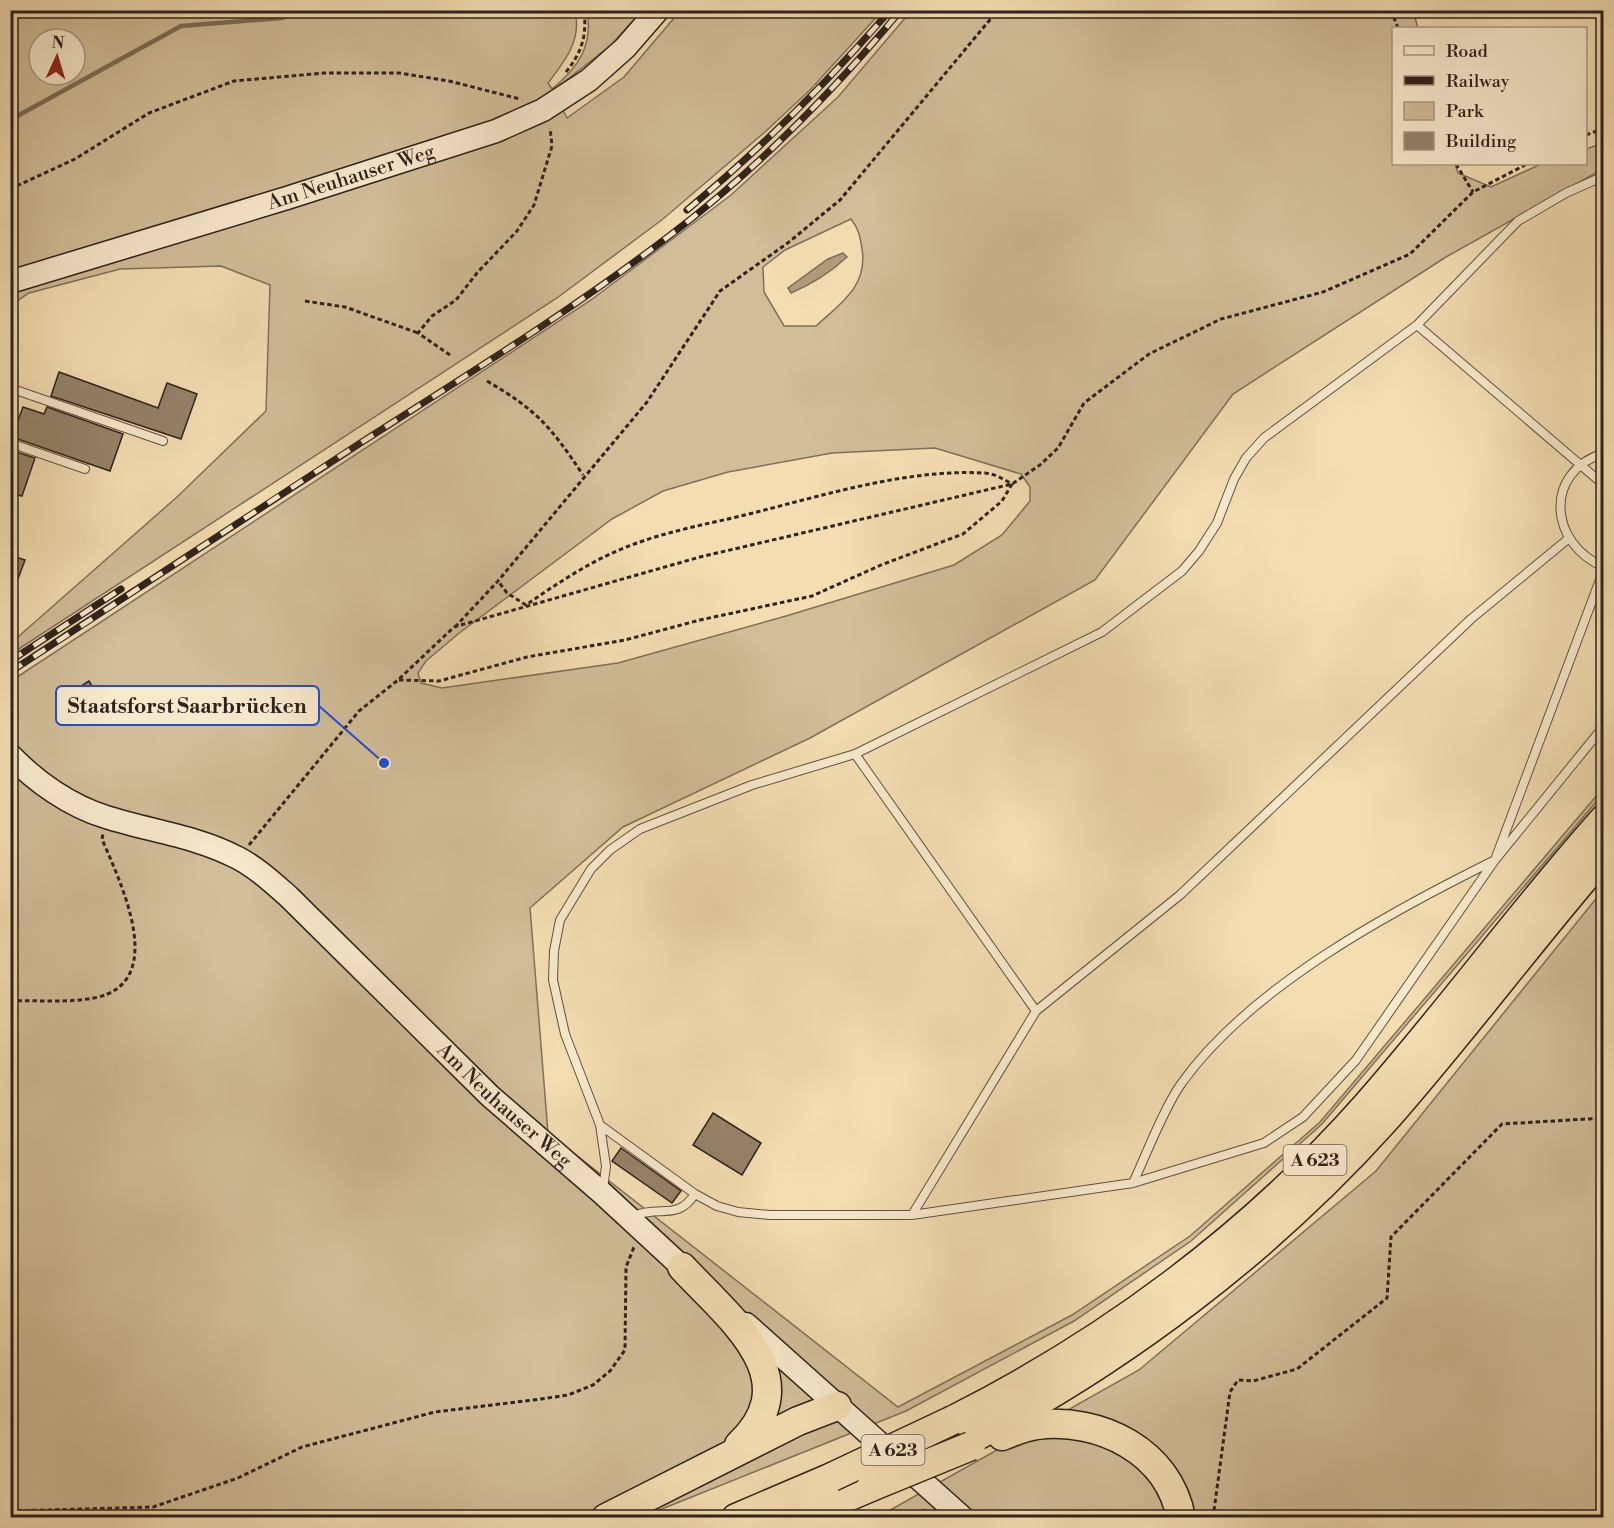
<svg xmlns="http://www.w3.org/2000/svg" width="1614" height="1528" viewBox="0 0 1614 1528" font-family="'Libre Bodoni',serif">
  <rect width="100%" height="100%" fill="#f3ddb1"/>
  <filter id="stains"><feTurbulence type="fractalNoise" baseFrequency=".00333" numOctaves="4"/><feColorMatrix values="0 0 0 0 .2 0 0 0 0 .09 0 0 0 0 .02 0 0 0 .5 -.17"/></filter>
  <radialGradient id="worn" r=".72"><stop offset=".6" stop-color="#630" stop-opacity="0"/><stop offset="1" stop-color="#630" stop-opacity=".3"/></radialGradient>
  <path fill="#d1bd98" stroke="#7f705a" stroke-width="1.5" fill-rule="evenodd" d="M 11,11 L 575,11 C 582,40 565,61 548,83 L 552,89 C 579,67 593,45 587,11 L 642,11 L 611,45 L 553,91 L 567,118 L 624,77 L 680,11 L 882,11 L 811,89 L 765,132 L 663,219 L 557,298 L 11,654 L 11,643 L 177,497 L 266,411 L 270,285 L 221,266 L 120,269 L 29,293 L 11,305 ZM 39,39 L 75,39 L 75,75 L 39,75 Z
    M 911,11 L 1413,11 L 1418,28 L 1394,28 L 1394,164 L 1455,164 L 1458,173 L 1491,187 L 1541,164 L 1586,164 L 1586,149 L 1603,143 L 1603,169 L 1446,257 L 1233,394 L 1095,580 L 810,738 L 623,827 L 530,908 L 548,1133 L 898,1407 L 1072,1315 L 1190,1236 L 1320,1122 L 1603,788 L 1603,794 L 1322,1124 L 1191,1241 L 1074,1321 L 906,1411 L 642,1517 L 11,1518 L 11,681 L 591,300 L 731,195 L 838,97 ZM 851,219 C 859,229 860,237 862,249 C 868,286 841,303 816,326 L 784,326 L 764,292 L 763,267 L 785,250 ZM 935,448 L 1021,474 L 1030,487 L 1030,501 L 1002,535 L 954,565 L 786,616 L 618,663 L 442,688 L 421,683 L 418,673 L 426,661 L 458,634 L 612,519 L 663,491 L 728,472 L 832,453 Z
    M 1603,890 L 1603,1517 L 876,1518 L 1139,1370 L 1376,1171 Z"/>
  <path fill="#b09d7e" stroke="#7c6c57" stroke-width="1.5" d="M 843,253 L 847,257 C 830,273 812,284 791,293 L 788,288 L 828,259 Z"/>
  <g fill="none" stroke-linecap="round" stroke-linejoin="round">
    <path stroke="#7c6c57" stroke-width="4.5" d="M 10,120 L 181,26 L 281,18 L 306,10"/>
  </g>
  <path fill="#948369" stroke="#2d221c" stroke-width="1.5" d="M 59,372 L 158,408 L 167,383 L 197,394 L 181,439 L 51,396 Z
    M 23,407 L 44,414 L 47,407 L 123,434 L 110,471 L 12,437 Z
    M 10,450 L 35,458 L 22,496 L 10,493 Z
    M 10,555 L 25,560 L 12,595 L 10,594 Z
    M 89,681 L 102,703 L 80,717 L 67,695 Z
    M 713,1113 L 761,1143 L 742,1175 L 693,1145 Z
    M 621,1148 L 681,1191 L 672,1203 L 612,1161 Z"/>
  <g fill="none" stroke-linecap="round" stroke-linejoin="round">
    <defs>
      <path id="lane" d="M 1417,325 L 1604,485
        M 10,388 L 163,441
        M 10,443 L 85,469
        M 1604,453 C 1543,472 1549,544 1604,567
        M 855,754 L 1036,1011
        M 600,1125 L 695,1194 L 717,1206 L 738,1212 L 770,1215 L 912,1215 L 1133,1183 L 1264,1143 L 1303,1117 L 1356,1060 L 1495,860 L 1604,726
        M 1133,1183 C 1146,1155 1164,1108 1181,1084 C 1250,987 1390,912 1495,860 L 1604,569
        M 603,1189 L 606,1166 L 600,1125 L 565,1034 L 553,980 L 554,951 L 560,920 L 591,869 L 610,850 L 640,829 L 752,785 L 855,754 L 1102,632 L 1182,571 L 1199,551 L 1217,523 L 1234,479 L 1246,458 L 1264,438 L 1417,325 L 1518,221 L 1566,193 L 1604,176
        M 912,1215 L 1036,1011 L 1180,895 L 1471,619 L 1568,539
        M 633,1216 C 661,1204 676,1222 695,1194"/>
      <g id="secondary">
        <path id="s1" d="M 10,282 L 287,198 L 496,131 L 543,110 L 589,80 L 625,48 L 658,10"/>
        <path id="s2" d="M 10,755 C 36,782 70,806 106,817 C 150,831 196,836 238,858 C 257,868 273,883 289,897 L 490,1096 L 602,1193 L 694,1278"/>
        <path d="M 746,1324 L 963,1518"/>
      </g>
      <path id="highway" d="M 682,1267 C 729,1318 810,1378 739,1445
        M 953,1420 C 1108,1342 1251,1236 1366,1106 C 1448,1013 1521,912 1604,819
        M 1002,1436 C 1013,1432 1025,1426 1037,1425 C 1099,1417 1169,1451 1181,1518
        M 969,1440 C 1123,1360 1267,1251 1384,1121 C 1460,1035 1529,942 1604,855
        M 606,1518 L 798,1421 L 837,1406
        M 736,1518 L 832,1477
        M 798,1518 L 871,1487"/>
    </defs>
    <use href="#lane" stroke="#5e5141" stroke-width="10"/>
    <use href="#secondary" stroke="#2d221c" stroke-width="25"/>
    <use href="#highway" stroke="#2d221c" stroke-width="31"/>
    <path stroke="#2d221c" stroke-width="3" stroke-dasharray="4.5 3" stroke-linecap="butt" d="M 1391,10 L 1398,28
      M 566,72 C 582,52 587,36 584,10
      M 1586,135 L 1604,128
      M 1456,164 L 1473,192
      M 10,189 L 75,159 L 149,113 L 234,81 L 325,73 L 399,73 L 449,81 L 520,99
      M 305,301 L 345,307 L 418,333
      M 450,355 L 418,333 L 432,316 L 456,300 L 477,273 L 517,231 L 534,205 L 552,146 L 550,128
      M 487,381 C 538,411 551,427 583,475
      M 455,627 L 498,581 L 647,402 L 720,291 L 789,242 L 840,200 L 998,10
      M 399,680 L 439,681 L 527,657 L 625,640 L 700,620 L 812,596 L 881,565 L 963,534 L 1002,501 L 1012,484 C 1002,478 993,473 982,473 C 910,469 827,494 757,512 C 714,523 670,530 629,546 C 592,560 558,583 526,605 L 507,593 L 498,581
      M 10,721 L 15,726
      M 249,845 L 359,711 L 398,680 L 454,627 L 700,557 L 1012,484 L 1040,465 L 1058,448 L 1084,403 L 1149,354 L 1221,319 L 1323,292 L 1410,254 L 1473,192 L 1527,164
      M 10,1001 C 38,1000 67,1003 94,998 C 171,983 119,880 102,839 L 103,834
      M 10,1511 L 153,1507 L 238,1478 L 302,1447 L 435,1412 L 541,1399 L 568,1395 L 593,1385 L 610,1371 L 625,1350 L 626,1267 L 634,1247
      M 924,1518 L 925,1509
      M 1213,1518 L 1230,1392 L 1238,1380 L 1253,1381 L 1297,1369 L 1387,1298 L 1391,1237 L 1502,1124 L 1604,1118"/>
    <use href="#lane" stroke="#f7e9cc" stroke-width="8"/>
    <use href="#secondary" stroke="#f7e9cc" stroke-width="22"/>
    <use href="#highway" stroke="#f3ddb1" stroke-width="28"/>
    <defs>
      <path id="rail" d="M 687,210 C 758,151 824,86 886,15
        M 10,661 L 121,589
        M 10,672 C 128,596 244,518 362,442 C 465,376 571,311 669,236 C 755,171 832,93 901,10"/>
    </defs>
    <use href="#rail" stroke="#2d221c" stroke-width="7"/>
    <use href="#rail" stroke="#f7e9cc" stroke-width="4.5" stroke-dasharray="14" stroke-linecap="butt"/>
    <defs>
      <path id="highway-bridge" d="M 832,1477 L 953,1420
        M 871,1487 L 971,1446"/>
    </defs>
    <use href="#highway-bridge" stroke="#2d221c" stroke-width="31" stroke-linecap="butt"/>
    <use href="#highway-bridge" stroke="#f3ddb1" stroke-width="28"/>
  </g>
  <g text-anchor="middle" dominant-baseline="central" stroke-width="4.5" stroke-linejoin="round" paint-order="stroke">
    <g fill="#f7e9cc" stroke="#6a5e51" stroke-width="1.5">
      <rect x="1283.5" y="1145" width="63" height="30" rx="4.5"/>
      <rect x="861.5" y="1435" width="63" height="30" rx="4.5"/>
    </g>
    <g font-size="18" font-weight="bold" fill="#2d221c">
      <text x="1315" y="1160">A 623</text>
      <text x="893" y="1450">A 623</text>
    </g>
    <g font-size="20" fill="#2d221c" stroke="#f7e9cc">
      <text stroke="none"><textPath href="#s1" startOffset="357">Am Neuhauser Weg</textPath></text>
      <text stroke="none"><textPath href="#s2" startOffset="618">Am Neuhauser Weg</textPath></text>
    </g>
  </g>
  <path fill="none" stroke="#1d4ed8" stroke-width="2" d="M384 763L319 706"/>
  <circle fill="#1d4ed8" stroke="#f7e9cc" stroke-width="2" cx="384" cy="763" r="6"/>
  <rect fill="#f7e9cc" stroke="#1d4ed8" stroke-width="2" x="56" y="686" width="263" height="39" rx="6"/>
  <g font-size="21" text-anchor="middle" font-weight="bold" fill="#2d221c">
    <text x="187" y="713">Staatsforst Saarbrücken</text>
  </g>
  <rect width="1614" height="1528" fill="none" stroke="#f3ddb1" stroke-width="36"/>
  <rect x="12" y="12" width="1590" height="1504" fill="none" stroke="#2d221c" stroke-width="3"/>
  <rect x="18" y="18" width="1578" height="1492" fill="none" stroke="#2d221c" stroke-width="1.5"/>
  <rect x="1392" y="27" width="195" height="138" fill="#f7e9cc" stroke="#a69986" stroke-width="1.5"/>
  <rect x="1404" y="46" width="30" height="9" fill="#f7e9cc" stroke="#a69986" stroke-width="1.5"/>
  <text x="1446" y="57" font-size="18" fill="#2d221c">Road</text>
  <rect x="1404" y="76" width="30" height="9" fill="#2d221c" stroke="#a69986" stroke-width="1.5"/>
  <text x="1446" y="87" font-size="18" fill="#2d221c">Railway</text>
  <rect x="1404" y="102" width="30" height="18" fill="#d1bd98" stroke="#a69986" stroke-width="1.5"/>
  <text x="1446" y="117" font-size="18" fill="#2d221c">Park</text>
  <rect x="1404" y="132" width="30" height="18" fill="#948369" stroke="#a69986" stroke-width="1.5"/>
  <text x="1446" y="147" font-size="18" fill="#2d221c">Building</text>
  <g transform="translate(57 57) rotate(4)"><circle r="28" fill="#f7e9cc" stroke="#a69986" stroke-width="1.5"/>
  <path d="M0-4.5L10 22L0 15L-10 22Z" fill="#8f2418"/>
  <text y="-9" font-size="16" font-weight="bold" text-anchor="middle" fill="#2d221c">N</text>
  </g>
  <rect width="100%" height="100%" filter="url(#stains)"/>
  <rect width="100%" height="100%" fill="url(#worn)"/>
</svg>
